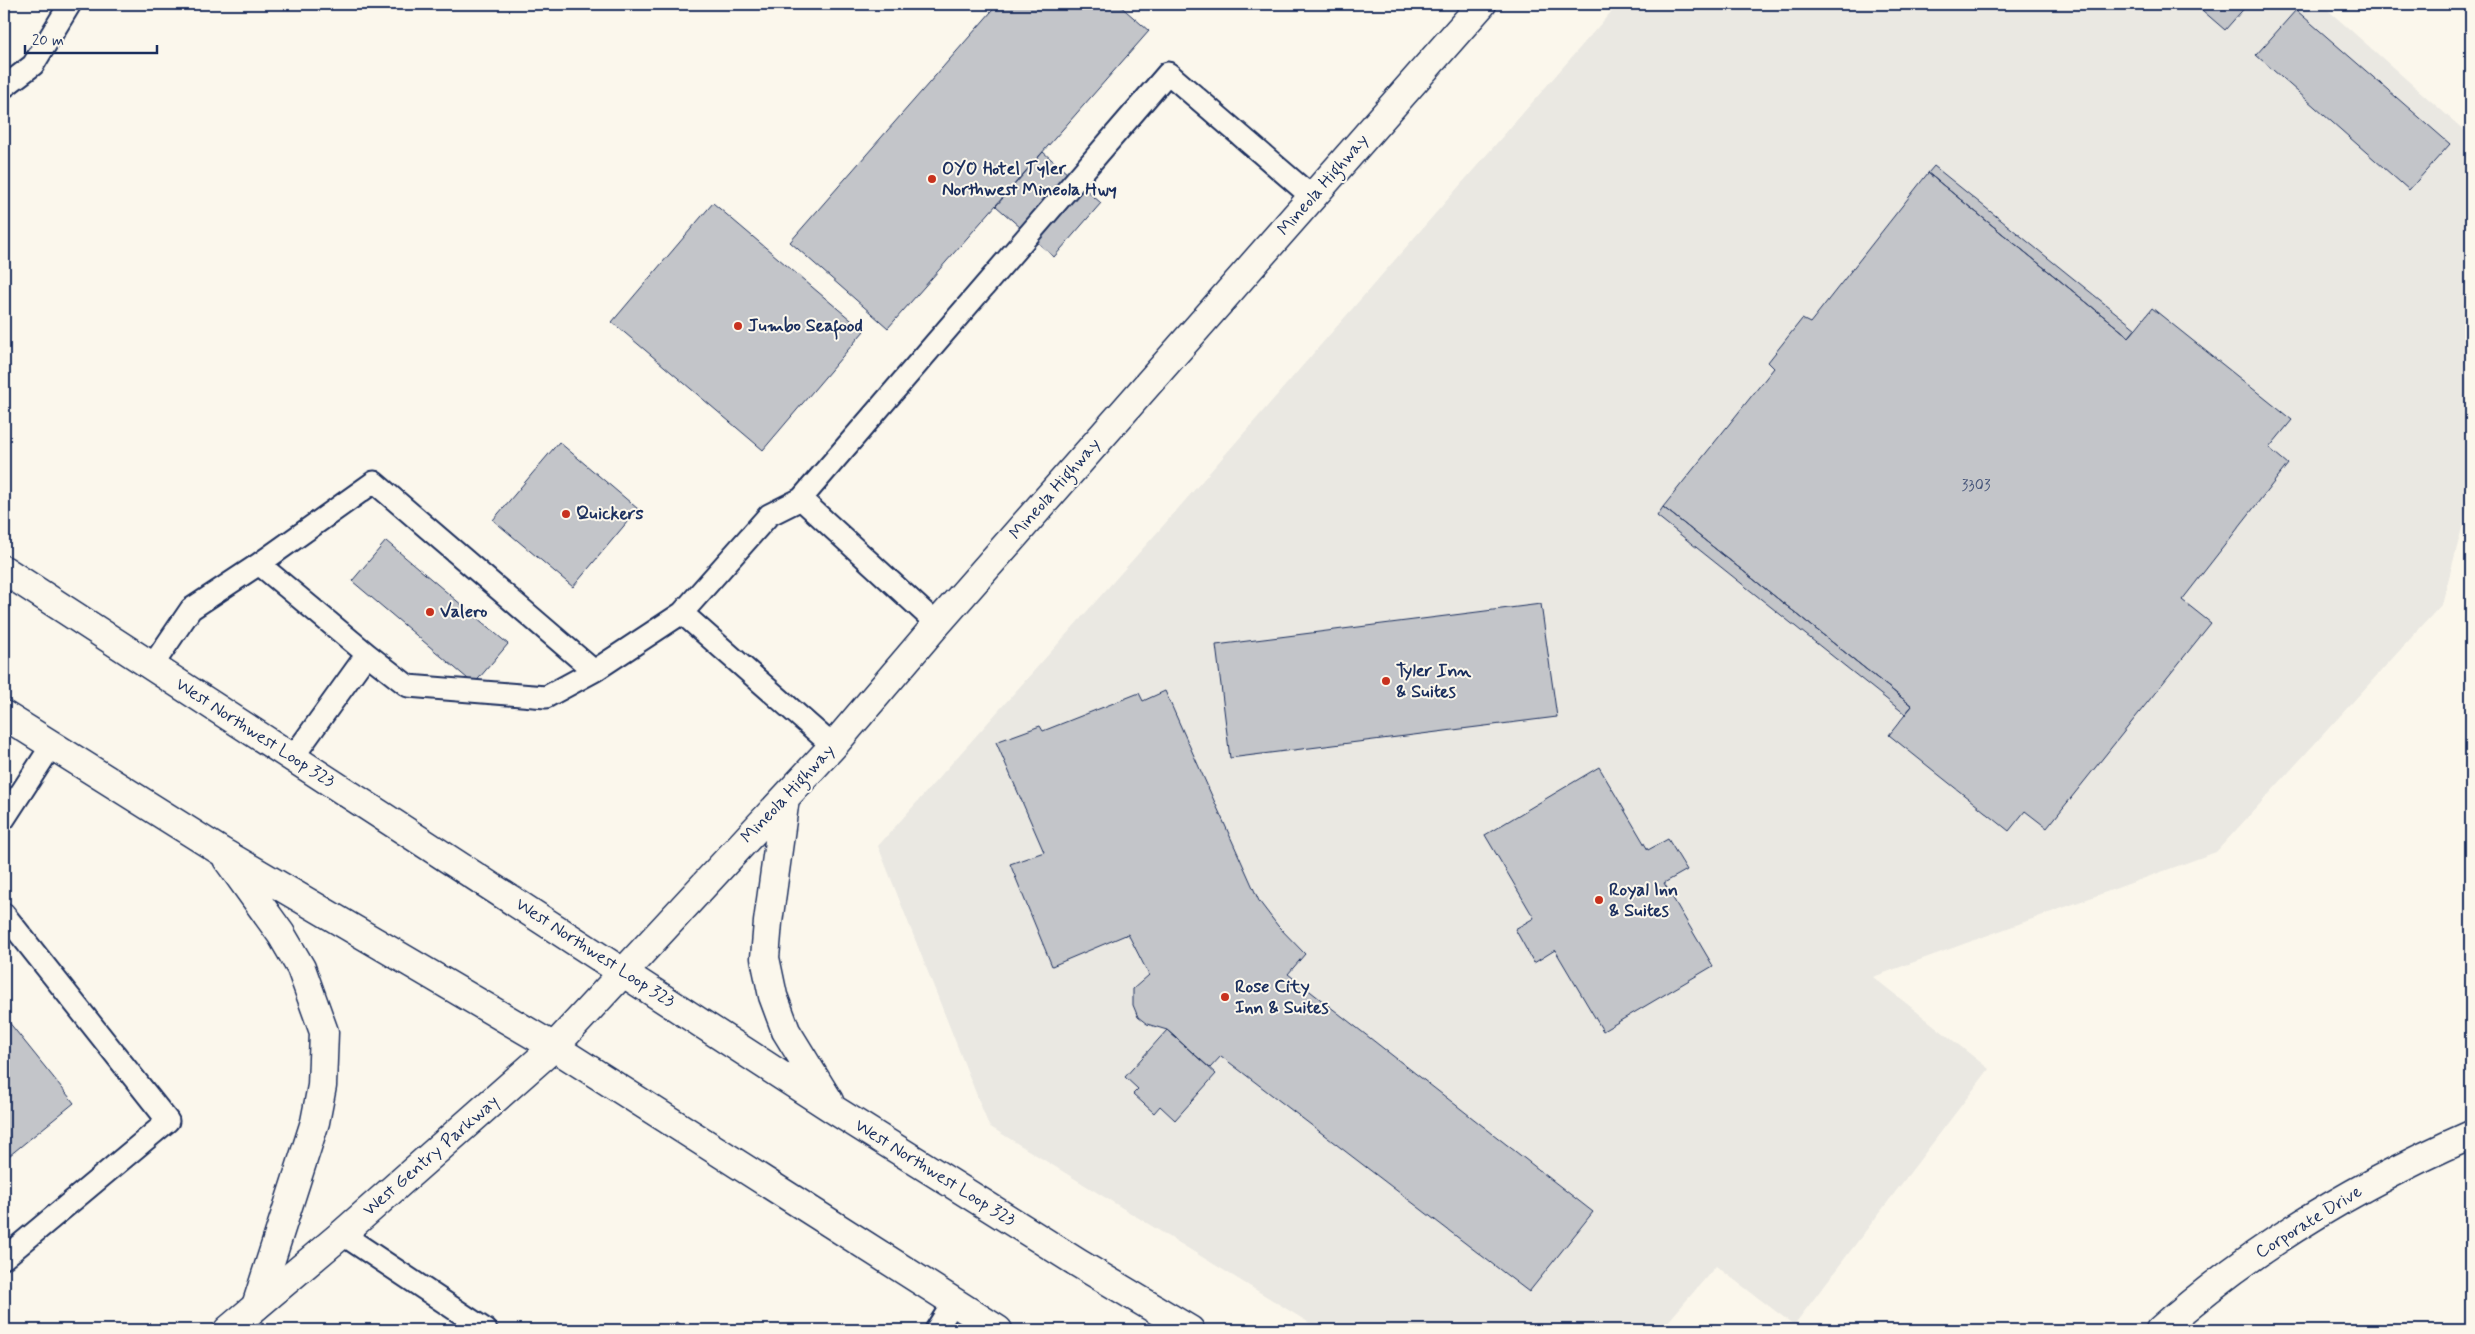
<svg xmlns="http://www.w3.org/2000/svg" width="2475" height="1334" viewBox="0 0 2475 1334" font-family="Mynerve,sans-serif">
  <rect width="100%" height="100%" fill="#fbf7ec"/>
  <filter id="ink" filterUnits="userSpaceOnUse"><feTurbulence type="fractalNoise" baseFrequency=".02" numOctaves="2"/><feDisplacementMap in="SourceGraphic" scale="10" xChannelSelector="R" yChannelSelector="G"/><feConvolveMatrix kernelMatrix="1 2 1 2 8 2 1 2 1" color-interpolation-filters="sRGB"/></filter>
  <g filter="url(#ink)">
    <path fill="#eae8e2" d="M 1618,4 L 2321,4 L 2466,132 L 2471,129 L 2471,494 L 2442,604 L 2216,852 L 1873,977 L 1989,1069 L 1794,1325 L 1716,1266 L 1661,1330 L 1321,1330 L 989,1126 L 878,846 L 1162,527 Z"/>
    <path fill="#c3c5c9" stroke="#1b2f5e" d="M 998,4 L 1118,4 L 1149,31 L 888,328 L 790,242 Z
      M 2195,4 L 2248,4 L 2225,30 Z
      M 2296,10 L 2450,144 L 2409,190 L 2256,55 Z
      M 1043,152 L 1101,203 L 1054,257 L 996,206 Z
      M 1934,166 L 2136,329 L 2129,337 L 1928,173 Z
      M 1928,173 L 2129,337 L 2152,308 L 2292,420 L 2269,448 L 2288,464 L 2182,600 L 2211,623 L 2047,828 L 2025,811 L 2009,831 L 1889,735 L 1912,706 L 1663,507 L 1774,368 L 1768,362 L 1802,319 L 1810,323 Z
      M 713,203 L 864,331 L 763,450 L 612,322 Z
      M 559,442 L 638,509 L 573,587 L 493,520 Z
      M 1663,507 L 1912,706 L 1905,714 L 1657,516 Z
      M 386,541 L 508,644 L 474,684 L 352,581 Z
      M 1541,604 L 1557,717 L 1230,758 L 1216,645 Z
      M 1165,691 L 1259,901 L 1278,926 L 1305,954 L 1288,974 L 1593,1212 L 1529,1292 L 1221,1056 L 1210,1068 L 1167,1030 L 1147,1024 L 1138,1017 L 1133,1005 L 1133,989 L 1149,975 L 1128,934 L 1052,966 L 1010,864 L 1044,852 L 996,742 L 1040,726 L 1043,731 L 1139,693 L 1143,701 Z
      M 1599,767 L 1648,850 L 1668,839 L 1687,870 L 1664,883 L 1713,966 L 1603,1031 L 1555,950 L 1534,963 L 1515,929 L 1534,918 L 1485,835 Z
      M 4,1016 L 74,1103 L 4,1160 Z
      M 1167,1030 L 1216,1074 L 1175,1120 L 1160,1106 L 1154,1113 L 1133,1094 L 1138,1089 L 1125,1077 Z
      M 676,1322 L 689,1330 L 671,1330 Z"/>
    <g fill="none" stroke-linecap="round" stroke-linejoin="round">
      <defs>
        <path id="service" d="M 4,87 L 33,65 L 70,4
          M 259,564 L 374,482 L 594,671 L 682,613 L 769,515 L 801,499
          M 682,613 L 833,746
          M 937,624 L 801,499 L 1168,73 L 1312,197
          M 367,654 L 408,686 L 546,697 L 594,671
          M 152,666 L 191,609 L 259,564 L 367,654 L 293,757
          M 4,819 L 52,745
          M 4,914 L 168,1121 L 4,1258
          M 342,1234 L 486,1330
          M 936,1330 L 953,1303"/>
        <path id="minor" d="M 2160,1330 C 2252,1248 2359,1184 2471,1135"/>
        <path id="primary" d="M 228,1330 L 342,1234 L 554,1047"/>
        <path id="trunk" d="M 4,570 L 833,1109 L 1078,1263 L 1190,1330
          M 4,715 L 222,852 L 554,1047 L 998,1330
          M 785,798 L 768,922 L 765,958 L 773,996 L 786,1031 L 829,1101
          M 227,859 L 281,934 L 301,968 L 324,1032 L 322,1086 L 315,1122 L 256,1306
          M 554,1047 L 833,746 L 937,624 L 1482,4"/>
      </defs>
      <use href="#service" stroke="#1b2f5e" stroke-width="25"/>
      <use href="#minor" stroke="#1b2f5e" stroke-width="31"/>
      <use href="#primary" stroke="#1b2f5e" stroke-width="31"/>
      <use href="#trunk" stroke="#1b2f5e" stroke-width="31"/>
      <use href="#service" stroke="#fbf7ec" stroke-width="21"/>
      <use href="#minor" stroke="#fbf7ec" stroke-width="28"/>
      <use href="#primary" stroke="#fbf7ec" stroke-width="28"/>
      <use href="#trunk" stroke="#fbf7ec" stroke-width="28"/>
    </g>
  </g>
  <g fill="#c8321e" stroke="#fbf7ec" stroke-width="2">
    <circle cx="932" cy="179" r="5"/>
    <circle cx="738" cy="326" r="5"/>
    <circle cx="566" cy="514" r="5"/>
    <circle cx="430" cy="612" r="5"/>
    <circle cx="1386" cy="681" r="5"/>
    <circle cx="1599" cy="900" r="5"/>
    <circle cx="1225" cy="997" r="5"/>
  </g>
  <g text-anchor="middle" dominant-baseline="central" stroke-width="4" stroke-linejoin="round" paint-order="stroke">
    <g font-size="15" fill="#455479">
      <text x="1976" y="486">3303</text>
    </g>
    <g font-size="18" font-weight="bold" fill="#1b2f5e" stroke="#fbf7ec" text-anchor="start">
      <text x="942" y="169">OYO Hotel Tyler<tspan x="942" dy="21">Northwest Mineola Hwy</tspan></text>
      <text x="748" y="326">Jumbo Seafood</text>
      <text x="576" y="514">Quickers</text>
      <text x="440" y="612">Valero</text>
      <text x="1396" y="671">Tyler Inn<tspan x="1396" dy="21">&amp; Suites</tspan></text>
      <text x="1609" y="890">Royal Inn<tspan x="1609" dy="21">&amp; Suites</tspan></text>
      <text x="1235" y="987">Rose City<tspan x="1235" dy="21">Inn &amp; Suites</tspan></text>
    </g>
    <g font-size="18" fill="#1b2f5e" stroke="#fbf7ec">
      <text transform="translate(1323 185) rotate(-49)">Mineola Highway</text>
      <text transform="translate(1055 489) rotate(-49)">Mineola Highway</text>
      <text transform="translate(255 733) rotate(33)">West Northwest Loop 323</text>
      <text transform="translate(788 794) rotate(-47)">Mineola Highway</text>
      <text transform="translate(595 953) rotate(33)">West Northwest Loop 323</text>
      <text transform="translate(431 1156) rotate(-41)">West Gentry Parkway</text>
      <text transform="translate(935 1173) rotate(32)">West Northwest Loop 323</text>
      <text transform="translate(2309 1222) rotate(-32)">Corporate Drive</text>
    </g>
  </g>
  <rect width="2475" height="1334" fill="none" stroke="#fbf7ec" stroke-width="20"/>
  <rect x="10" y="10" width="2455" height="1314" fill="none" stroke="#1b2f5e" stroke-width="2" filter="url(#ink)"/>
  <path d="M25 45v8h132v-8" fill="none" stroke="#1b2f5e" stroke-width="2.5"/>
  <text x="32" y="45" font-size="15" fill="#1b2f5e" stroke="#fbf7ec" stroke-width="4" paint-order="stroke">20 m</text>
</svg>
